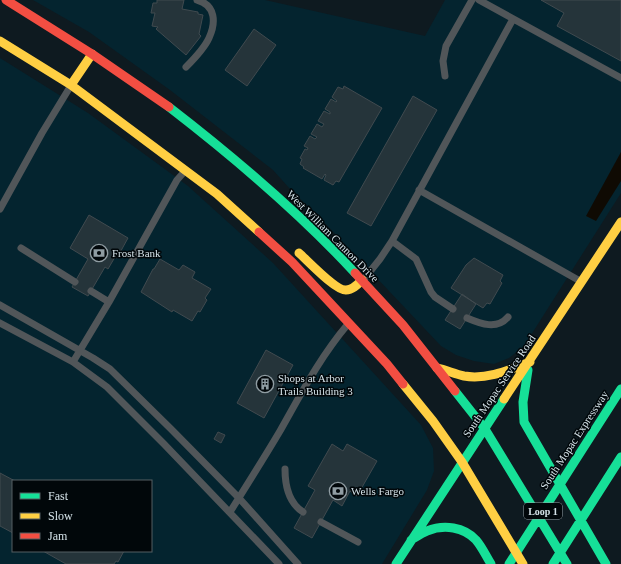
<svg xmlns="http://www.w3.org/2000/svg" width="621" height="564" viewBox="0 0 621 564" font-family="Georgia,serif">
  <rect width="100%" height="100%" fill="#0e1a20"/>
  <path fill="#04242f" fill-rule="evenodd" d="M 33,0 L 265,0 L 425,36 L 445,0 L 621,0 L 621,193 L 524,346 L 509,358 L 494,364 L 474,361 L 456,355 L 441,346 L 321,219 L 291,190 L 273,170 L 170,90 L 89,32 Z
    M 0,58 L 88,113 L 188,186 L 273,263 L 421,425 L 433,448 L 434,471 L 427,490 L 382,564 L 0,564 ZM 13,481 L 151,481 L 151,551 L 13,551 Z"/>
  <path fill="#0f0a03" d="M 621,152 L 621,181 L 596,221 L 586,216 Z"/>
  <path fill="#25343a" stroke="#404a4f" d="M 157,0 L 184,0 L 182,9 L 198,12 L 198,14 L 203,15 L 199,34 L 201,36 L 186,55 L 156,29 L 158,27 L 152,26 L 155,13 L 151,13 L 153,3 L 157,3 Z
    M 541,0 L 621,0 L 621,61 L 557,26 L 564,13 Z
    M 254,29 L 276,45 L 247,86 L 225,70 Z
    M 344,86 L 382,108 L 339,182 L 336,181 L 333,185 L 324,180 L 326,175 L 325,174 L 322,179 L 303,168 L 304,167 L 300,164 L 302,159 L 300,158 L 305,149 L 307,150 L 308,148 L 304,146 L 310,136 L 315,139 L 317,137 L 311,134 L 317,124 L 322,127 L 324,124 L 318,121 L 324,111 L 330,114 L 330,112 L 325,109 L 331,99 L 336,102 L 337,101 L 332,97 L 338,87 L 343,89 Z
    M 413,96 L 437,110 L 371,226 L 347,213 Z
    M 89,215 L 128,238 L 117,258 L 115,257 L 108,269 L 105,267 L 88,296 L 72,287 L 88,259 L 70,248 Z
    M 474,258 L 503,275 L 500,281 L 502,283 L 490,304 L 487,303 L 483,308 L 451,288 L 466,265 Z
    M 160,259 L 179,270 L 183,265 L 195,272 L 192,278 L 211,289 L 205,298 L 207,300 L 200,312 L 198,311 L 192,321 L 173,310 L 172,312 L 141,292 L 153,269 L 154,269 Z
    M 462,294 L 476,304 L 460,329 L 445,320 Z
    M 266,350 L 293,365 L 264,418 L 237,403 Z
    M 218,432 L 225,435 L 221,443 L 214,439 Z
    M 332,444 L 343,451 L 347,444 L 377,461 L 357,496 L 350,491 L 342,506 L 333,500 L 312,538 L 294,528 L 315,490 L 308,486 Z
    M 0,473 L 15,481 L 13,481 L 13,533 L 0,526 Z
    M 43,551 L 124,551 L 118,562 L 116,561 L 114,564 L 66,564 Z"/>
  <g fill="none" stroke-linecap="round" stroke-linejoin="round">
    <path stroke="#515659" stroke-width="7" d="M 479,0 L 621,78
      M 186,67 C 194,59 204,49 209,38 C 216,23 216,5 197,0
      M 445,76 L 443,61 L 446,46 L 472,0
      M 419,190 L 580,281
      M 0,209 L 42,133 L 70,87
      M 392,241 L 416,259 L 431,292 L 435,297 L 453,309
      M 21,248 L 75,282
      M 364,279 L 380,259 L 392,241 L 513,19
      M 91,291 L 109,302
      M 0,305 L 93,358 L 110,369 L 171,429 L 239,498 L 298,564
      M 467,318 C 481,324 497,330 508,317
      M 0,323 L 73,362 L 107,387 L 164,444 L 279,564
      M 73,362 L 109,302 L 177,180 L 185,171
      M 285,469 C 285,485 289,503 303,512
      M 230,512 C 247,485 264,458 280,431 C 301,394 320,357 348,324
      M 321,522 L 358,542"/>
    <path stroke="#16e098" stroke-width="9" d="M 169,107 C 235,158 299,212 355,273
      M 528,370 L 523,402 L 524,422 L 606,564
      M 455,391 L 485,429 L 567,564
      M 411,540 C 416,537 422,533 427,531 C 444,524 464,527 476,540 C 482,547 486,556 491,564
      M 396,564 L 504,399
      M 509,564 L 621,389
      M 553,564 L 621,457"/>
    <path stroke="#ffcf43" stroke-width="9" d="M 0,41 L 71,85 L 217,194 L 259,232
      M 71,85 L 92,54
      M 299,253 C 308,261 336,291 346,290 C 353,290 358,284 362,280
      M 437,368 C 446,370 455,374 464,376 C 487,380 509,370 530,362
      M 403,384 L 433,421 L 462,462 L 523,564
      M 504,399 L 621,222"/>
    <path stroke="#f24e42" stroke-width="9" d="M 6,0 L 92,54 L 169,107
      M 259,232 L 292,262 L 387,364 L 403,384
      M 355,273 L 403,325 L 455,391"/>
  </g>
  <defs>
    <symbol id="bank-ring" viewBox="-11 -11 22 22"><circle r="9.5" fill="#01070a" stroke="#8f9ca2" stroke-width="1.5"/><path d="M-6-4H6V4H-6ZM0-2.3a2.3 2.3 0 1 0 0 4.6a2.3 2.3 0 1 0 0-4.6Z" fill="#8f9ca2"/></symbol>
    <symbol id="building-ring" viewBox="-11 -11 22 22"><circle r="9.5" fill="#01070a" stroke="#8f9ca2" stroke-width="1.5"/><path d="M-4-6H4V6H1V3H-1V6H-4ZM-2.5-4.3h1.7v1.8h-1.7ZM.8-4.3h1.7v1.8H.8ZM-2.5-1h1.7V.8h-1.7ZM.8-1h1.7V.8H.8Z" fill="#8f9ca2"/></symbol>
  </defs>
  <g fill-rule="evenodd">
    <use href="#bank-ring" x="89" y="243" width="20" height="20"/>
    <use href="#building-ring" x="255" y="374" width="20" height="20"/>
    <use href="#bank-ring" x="328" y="481" width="20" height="20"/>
  </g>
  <g text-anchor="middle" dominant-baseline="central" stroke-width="3" stroke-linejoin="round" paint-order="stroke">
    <rect fill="#01070a" stroke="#95a0a5" stroke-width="1" x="524" y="503" width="38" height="16" rx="3"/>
    <g font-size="10" font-weight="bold" fill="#d4e2e8">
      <text x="543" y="511">Loop 1</text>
    </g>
    <g font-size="11" fill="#d4e2e8" stroke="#01070a">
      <text transform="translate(333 236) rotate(45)">West William Cannon Drive</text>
      <text transform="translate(499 386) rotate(-56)">South Mopac Service Road</text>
      <text transform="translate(574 440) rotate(-57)">South Mopac Expressway</text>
    </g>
    <g font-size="11" fill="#d4e2e8" stroke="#01070a" text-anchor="start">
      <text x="112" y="253">Frost Bank</text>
      <text x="278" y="378">Shops at Arbor<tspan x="278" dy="13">Trails Building 3</tspan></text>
      <text x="351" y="491">Wells Fargo</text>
    </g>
  </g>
  <rect x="12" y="480" width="140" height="72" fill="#01070a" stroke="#555f63"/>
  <rect x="20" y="493" width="20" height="6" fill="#16e098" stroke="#555f63"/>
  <text x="48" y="500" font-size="12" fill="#d4e2e8">Fast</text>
  <rect x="20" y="513" width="20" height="6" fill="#ffcf43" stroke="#555f63"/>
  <text x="48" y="520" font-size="12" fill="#d4e2e8">Slow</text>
  <rect x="20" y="533" width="20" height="6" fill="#f24e42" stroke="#555f63"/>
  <text x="48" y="540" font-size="12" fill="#d4e2e8">Jam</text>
</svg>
